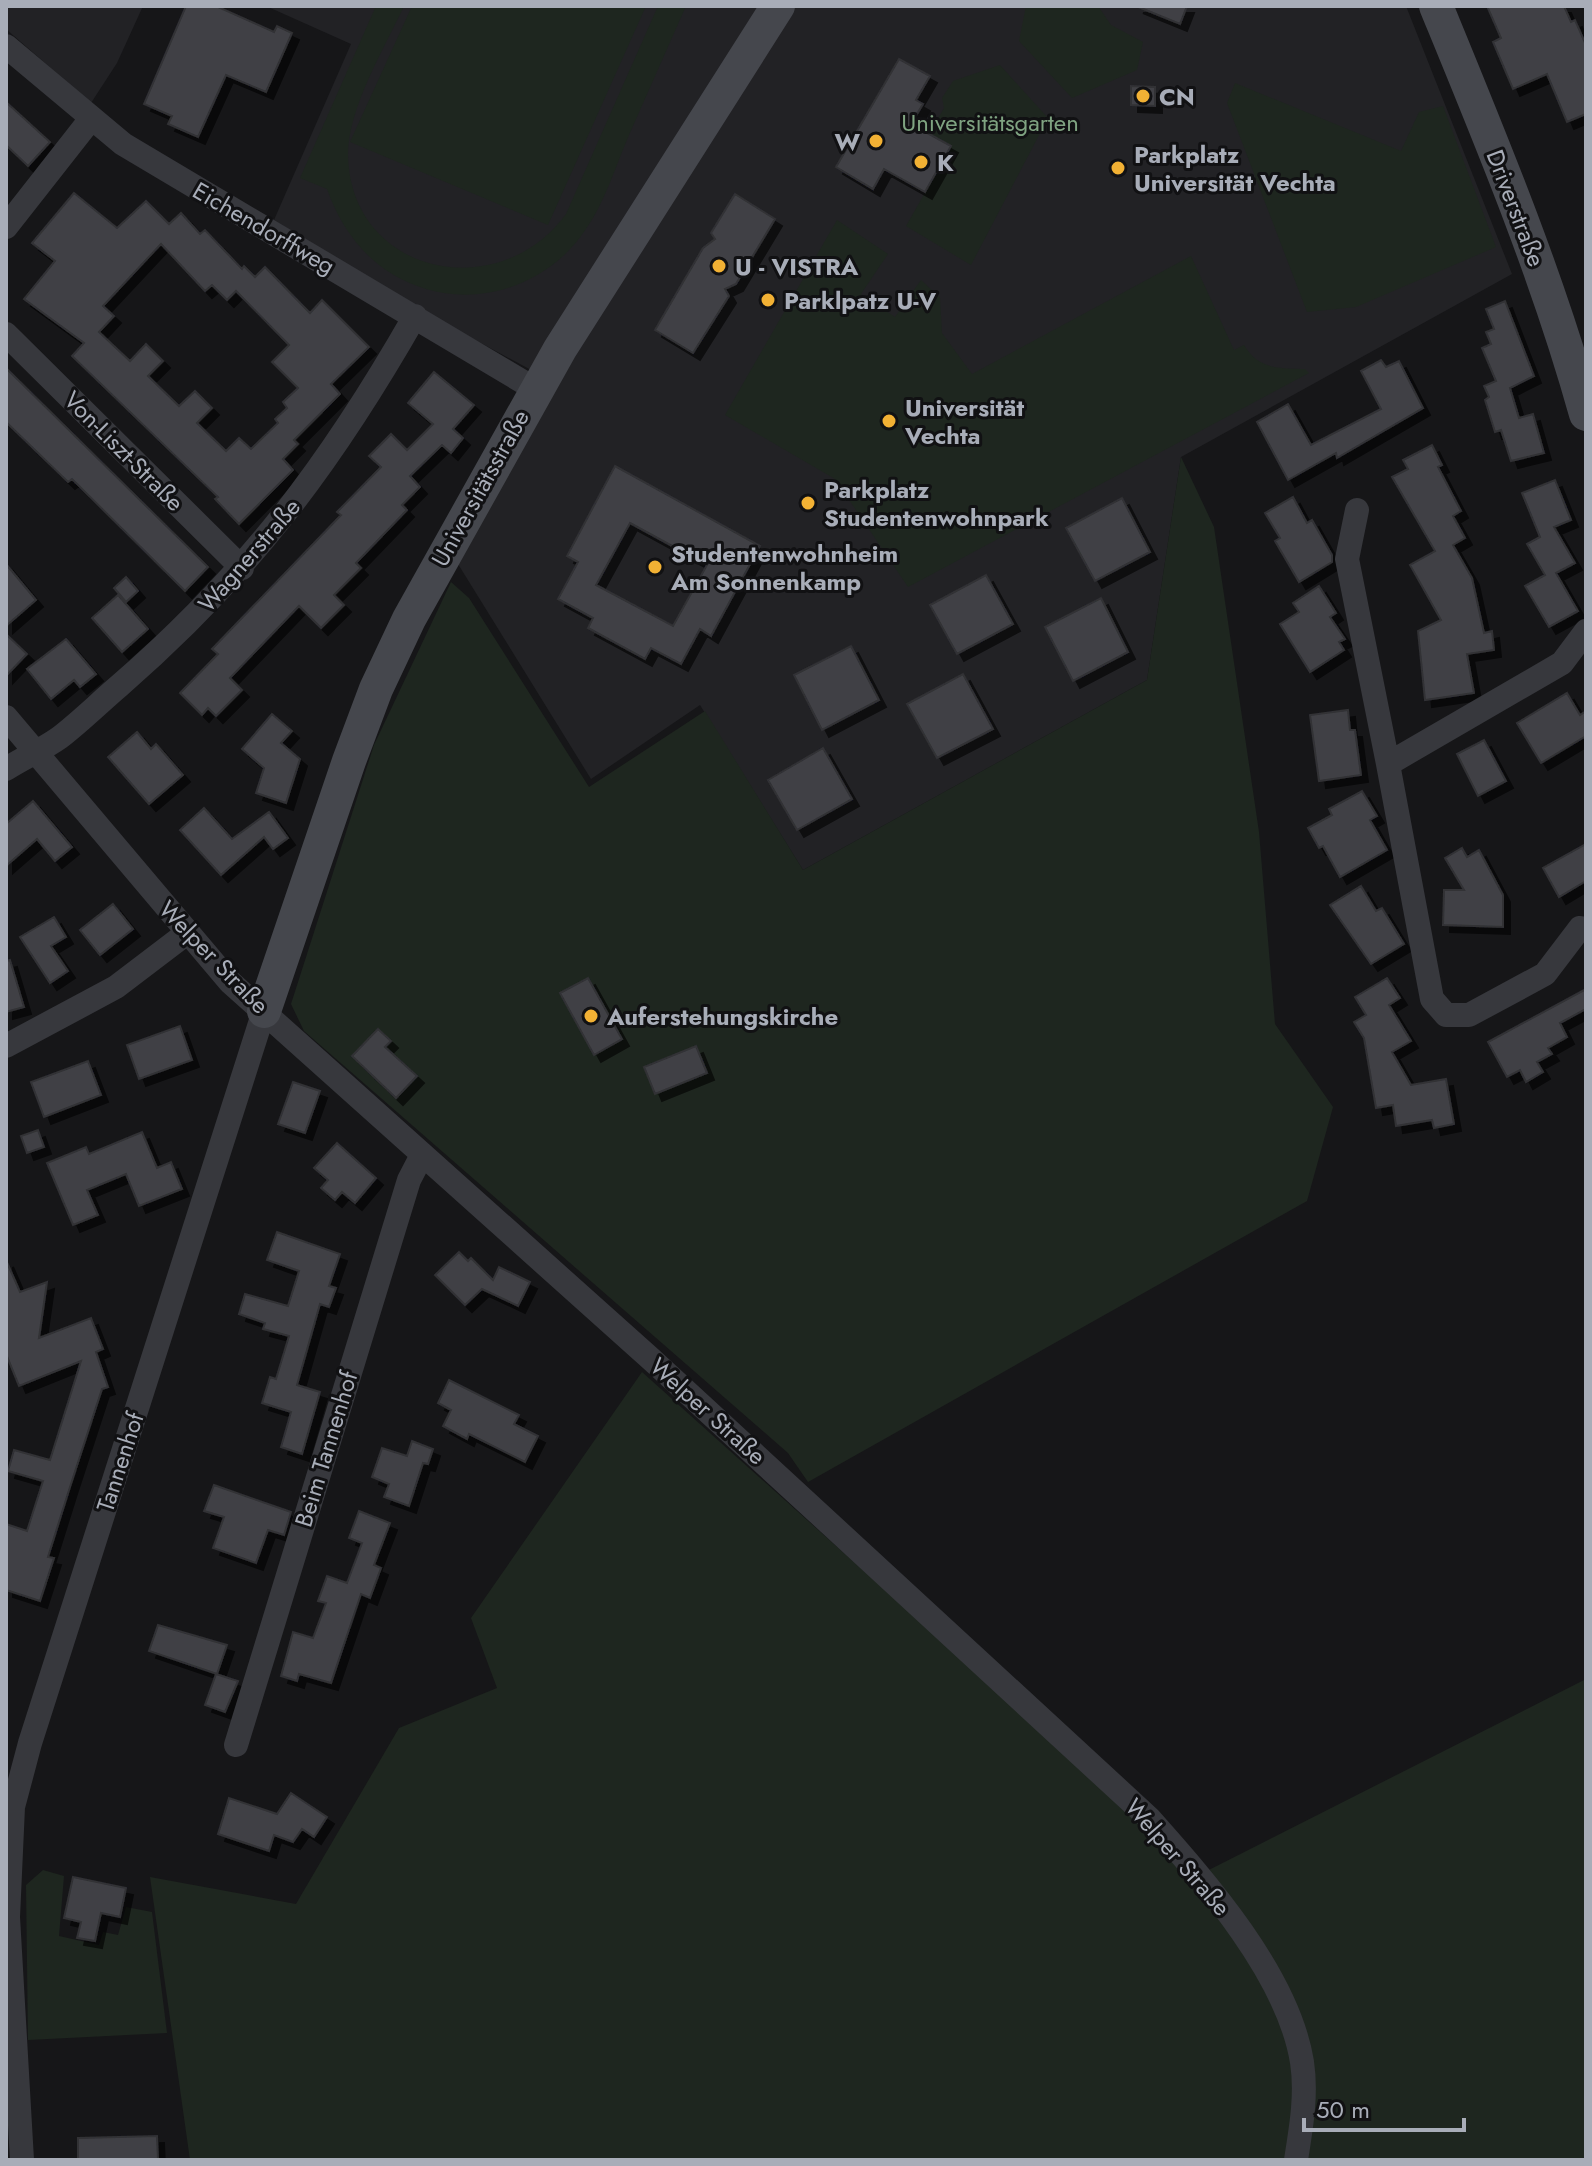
<svg xmlns="http://www.w3.org/2000/svg" width="1592" height="2166" viewBox="0 0 1592 2166" font-family="Jost,sans-serif">
  <defs>
    <filter id="shadow"><feDropShadow dx="7" dy="7" stdDeviation="0" flood-color="#0009"/></filter>
  </defs>
  <rect width="100%" height="100%" fill="#161618"/>
  <path fill="#222225" d="M 6,6 L 143,6 L 117,63 L 91,103 L 6,29 Z
    M 266,6 L 1406,6 L 1512,274 L 1181,457 L 1147,680 L 803,870 L 700,705 L 591,779 L 458,564 L 557,384 L 429,315 L 274,220 L 351,44 Z"/>
  <path fill="#1e261f" d="M 376,6 L 404,6 C 384,49 348,108 348,155 C 350,274 498,307 566,214 L 658,6 L 686,6 C 667,49 648,92 629,135 C 616,165 605,202 586,229 C 552,281 486,307 426,289 C 376,274 344,237 327,189 L 300,178 Z
    M 412,6 L 646,6 L 548,225 L 350,142 Z
    M 1026,6 L 1098,6 L 1111,25 L 1143,42 L 1137,70 L 1072,98 L 1019,41 Z
    M 1000,65 L 1048,118 L 971,265 L 906,226 L 951,147 L 929,134 L 944,108 L 942,98 L 953,81 Z
    M 1235,83 L 1401,151 L 1419,112 L 1443,106 L 1496,247 L 1356,307 L 1307,312 L 1227,103 Z
    M 837,220 L 888,254 L 861,294 L 895,317 L 921,280 L 940,298 L 942,333 L 972,374 L 1191,256 L 1234,350 L 1244,345 C 1259,370 1279,368 1305,369 L 1309,373 L 908,587 L 835,479 L 725,415 Z
    M 1181,457 L 1214,527 L 1259,832 L 1275,1024 L 1333,1107 L 1307,1201 L 808,1482 L 788,1453 L 304,1031 L 291,1004 L 374,745 L 451,582 L 469,598 L 589,787 L 705,711 L 803,870 L 1147,680 Z
    M 642,1372 L 1135,1814 L 1191,1879 L 1586,1679 L 1586,2160 L 190,2160 L 150,1877 L 296,1904 L 399,1728 L 497,1688 L 471,1618 Z
    M 43,1870 L 64,1876 L 59,1936 L 99,1945 L 103,1932 L 118,1935 L 126,1907 L 152,1912 L 167,2033 L 28,2040 L 26,1885 Z"/>
  <path fill="#404145" stroke="#303034" stroke-width="2" fill-rule="evenodd" filter="url(#shadow)" d="M 186,6 L 216,6 L 274,32 L 277,26 L 292,33 L 266,92 L 226,75 L 198,137 L 168,124 L 172,116 L 144,104 Z
    M 1136,6 L 1187,6 L 1180,24 Z
    M 1487,6 L 1564,6 L 1571,22 L 1575,20 L 1586,45 L 1586,114 L 1567,122 L 1547,74 L 1513,89 L 1493,42 L 1501,38 Z
    M 899,59 L 930,76 L 916,100 L 923,104 L 911,124 L 951,146 L 925,192 L 884,169 L 873,189 L 836,167 Z
    M 1131,86 L 1155,87 L 1155,106 L 1131,105 Z
    M 6,102 L 50,142 L 28,166 L 6,145 Z
    M 74,193 L 117,228 L 146,201 L 169,224 L 181,213 L 200,234 L 205,230 L 242,269 L 244,266 L 255,277 L 265,267 L 310,313 L 322,300 L 369,347 L 331,384 L 340,394 L 294,440 L 298,444 L 283,459 L 293,470 L 239,524 L 215,499 L 218,497 L 72,356 L 84,343 L 24,299 L 55,261 L 32,243 ZM 161,244 L 205,291 L 212,285 L 227,300 L 236,291 L 289,345 L 272,362 L 298,388 L 283,402 L 287,408 L 275,419 L 278,423 L 251,449 L 239,438 L 226,451 L 197,423 L 212,408 L 195,391 L 179,406 L 148,376 L 163,361 L 146,344 L 130,361 L 99,332 L 114,316 L 103,306 Z
    M 735,194 L 775,219 L 736,284 L 725,289 L 729,296 L 693,353 L 655,330 L 703,248 L 715,239 L 711,233 Z
    M 1505,301 L 1534,376 L 1510,388 L 1519,418 L 1533,414 L 1544,453 L 1511,461 L 1501,430 L 1495,432 L 1485,400 L 1489,397 L 1484,386 L 1496,381 L 1482,348 L 1491,344 L 1486,332 L 1494,329 L 1486,309 Z
    M 1381,360 L 1386,367 L 1399,361 L 1423,408 L 1337,458 L 1336,453 L 1288,480 L 1257,422 L 1288,404 L 1311,445 L 1381,409 L 1361,371 Z
    M 6,368 L 208,567 L 185,591 L 72,479 L 68,482 L 6,422 Z
    M 434,372 L 474,405 L 453,429 L 463,438 L 451,453 L 442,445 L 410,476 L 420,487 L 402,505 L 407,510 L 356,563 L 361,568 L 334,595 L 344,605 L 321,628 L 299,606 L 230,678 L 242,690 L 216,716 L 208,708 L 202,715 L 180,693 L 218,654 L 212,649 L 341,515 L 337,512 L 381,467 L 369,456 L 391,434 L 407,450 L 433,424 L 408,403 Z
    M 1432,445 L 1442,465 L 1438,467 L 1461,511 L 1453,516 L 1465,538 L 1453,545 L 1472,578 L 1484,633 L 1492,631 L 1494,650 L 1467,654 L 1474,693 L 1425,700 L 1418,631 L 1441,620 L 1410,565 L 1435,551 L 1392,477 L 1408,469 L 1403,460 Z
    M 615,466 L 760,546 L 711,636 L 700,629 L 681,664 L 651,648 L 645,659 L 588,628 L 593,618 L 558,599 L 578,562 L 567,556 ZM 630,523 L 707,565 L 673,626 L 596,585 Z
    M 1555,480 L 1571,520 L 1554,527 L 1575,563 L 1556,573 L 1578,611 L 1549,627 L 1525,586 L 1545,575 L 1527,544 L 1540,537 L 1522,493 Z
    M 1293,497 L 1307,523 L 1312,520 L 1332,555 L 1332,562 L 1299,582 L 1275,541 L 1280,538 L 1265,513 Z
    M 1122,498 L 1150,552 L 1095,581 L 1066,528 Z
    M 6,564 L 36,600 L 6,626 Z
    M 986,575 L 1013,624 L 957,654 L 930,605 Z
    M 126,577 L 138,591 L 126,602 L 114,588 Z
    M 1319,586 L 1336,613 L 1330,617 L 1345,639 L 1339,642 L 1344,650 L 1310,672 L 1280,624 L 1299,612 L 1293,603 Z
    M 118,595 L 148,629 L 122,652 L 92,618 Z
    M 1101,598 L 1128,652 L 1073,681 L 1045,627 Z
    M 6,634 L 27,654 L 6,676 Z
    M 66,639 L 96,674 L 80,687 L 74,680 L 51,699 L 27,669 Z
    M 851,646 L 879,700 L 822,730 L 794,675 Z
    M 963,674 L 993,729 L 937,758 L 907,704 Z
    M 1567,693 L 1580,715 L 1586,711 L 1586,736 L 1541,763 L 1517,723 Z
    M 1348,710 L 1350,730 L 1355,730 L 1361,775 L 1319,781 L 1310,715 Z
    M 272,714 L 292,731 L 281,743 L 300,759 L 286,803 L 256,793 L 264,768 L 242,749 Z
    M 137,732 L 151,749 L 156,744 L 183,775 L 149,804 L 108,757 Z
    M 1484,740 L 1506,781 L 1478,796 L 1457,754 Z
    M 823,748 L 852,799 L 797,830 L 768,780 Z
    M 1362,791 L 1377,816 L 1370,820 L 1387,850 L 1340,877 L 1323,846 L 1319,848 L 1308,828 L 1332,815 L 1329,809 Z
    M 33,801 L 72,847 L 55,861 L 37,839 L 6,866 L 6,824 Z
    M 204,808 L 232,839 L 269,812 L 288,838 L 273,849 L 264,837 L 221,875 L 180,830 Z
    M 1586,844 L 1586,881 L 1559,897 L 1543,868 Z
    M 1462,848 L 1467,857 L 1479,850 L 1503,895 L 1503,927 L 1443,925 L 1444,890 L 1464,890 L 1445,858 Z
    M 1361,886 L 1376,911 L 1382,908 L 1404,944 L 1371,964 L 1330,905 Z
    M 113,904 L 133,929 L 100,955 L 80,930 Z
    M 54,917 L 66,937 L 51,946 L 68,971 L 50,983 L 20,937 Z
    M 10,960 L 24,1007 L 6,1012 L 6,961 Z
    M 588,978 L 622,1039 L 594,1055 L 560,993 Z
    M 1387,978 L 1400,998 L 1389,1005 L 1411,1041 L 1392,1052 L 1411,1085 L 1446,1079 L 1454,1124 L 1434,1128 L 1432,1120 L 1396,1126 L 1393,1105 L 1376,1108 L 1364,1038 L 1354,1022 L 1366,1015 L 1355,997 Z
    M 1586,989 L 1586,1009 L 1560,1023 L 1567,1037 L 1548,1048 L 1552,1054 L 1537,1062 L 1543,1072 L 1526,1082 L 1520,1070 L 1507,1077 L 1488,1042 Z
    M 180,1026 L 192,1060 L 139,1079 L 127,1045 Z
    M 378,1029 L 391,1041 L 385,1047 L 417,1076 L 396,1098 L 352,1056 Z
    M 696,1046 L 707,1073 L 655,1094 L 644,1067 Z
    M 88,1061 L 101,1095 L 44,1117 L 31,1082 Z
    M 293,1082 L 320,1091 L 305,1133 L 278,1124 Z
    M 38,1130 L 44,1147 L 27,1153 L 21,1136 Z
    M 142,1132 L 157,1168 L 171,1162 L 182,1189 L 139,1206 L 126,1174 L 87,1190 L 98,1215 L 73,1225 L 47,1163 L 86,1147 L 89,1154 Z
    M 337,1143 L 376,1178 L 355,1203 L 342,1192 L 335,1200 L 321,1188 L 328,1180 L 314,1168 Z
    M 277,1232 L 340,1254 L 329,1286 L 336,1288 L 329,1307 L 320,1304 L 297,1385 L 320,1392 L 302,1454 L 281,1447 L 291,1412 L 262,1403 L 270,1377 L 276,1379 L 289,1336 L 263,1329 L 265,1323 L 239,1314 L 245,1294 L 288,1306 L 299,1271 L 267,1260 Z
    M 459,1252 L 468,1261 L 471,1258 L 493,1280 L 499,1267 L 530,1282 L 518,1306 L 482,1289 L 465,1305 L 435,1275 Z
    M 6,1260 L 20,1292 L 47,1282 L 39,1338 L 91,1318 L 103,1349 L 96,1352 L 108,1387 L 102,1389 L 70,1487 L 48,1557 L 54,1558 L 40,1601 L 6,1590 L 6,1524 L 27,1531 L 43,1481 L 8,1471 L 14,1450 L 50,1460 L 81,1361 L 19,1386 L 6,1354 Z
    M 449,1380 L 519,1415 L 514,1424 L 538,1436 L 525,1462 L 469,1434 L 467,1439 L 443,1426 L 451,1410 L 438,1403 Z
    M 412,1441 L 433,1449 L 428,1464 L 423,1463 L 409,1506 L 384,1497 L 389,1484 L 372,1477 L 382,1448 L 407,1456 Z
    M 214,1485 L 291,1512 L 284,1535 L 268,1530 L 256,1563 L 213,1548 L 224,1517 L 204,1511 Z
    M 359,1511 L 390,1523 L 374,1565 L 381,1568 L 370,1598 L 361,1594 L 331,1683 L 299,1674 L 297,1681 L 281,1676 L 293,1632 L 313,1638 L 326,1603 L 318,1601 L 327,1576 L 347,1583 L 362,1543 L 349,1538 Z
    M 158,1625 L 227,1645 L 217,1674 L 149,1651 Z
    M 216,1674 L 238,1681 L 225,1712 L 205,1705 Z
    M 291,1793 L 327,1817 L 314,1837 L 302,1829 L 293,1842 L 274,1835 L 269,1851 L 218,1834 L 229,1798 L 277,1814 Z
    M 73,1877 L 126,1888 L 120,1917 L 101,1913 L 95,1941 L 77,1938 L 81,1922 L 64,1918 Z
    M 157,2136 L 158,2160 L 78,2160 L 78,2138 Z"/>
  <g fill="none" stroke-linecap="round" stroke-linejoin="round">
    <path stroke="#37383d" stroke-width="24" d="M 6,46 L 123,144 L 535,389
      M 6,227 L 90,120
      M 6,334 L 242,568
      M 1357,510 L 1347,559 L 1388,764 L 1562,663 L 1586,631
      M 6,717 L 230,982 L 651,1359 L 1149,1818 C 1206,1882 1288,1975 1302,2062 C 1307,2095 1301,2128 1296,2160
      M 1388,764 L 1432,999 L 1446,1015 L 1469,1015 L 1545,974 L 1580,928
      M 6,769 C 23,758 42,750 59,738 C 80,722 99,703 119,686 C 248,574 330,465 415,316
      M 6,1046 L 116,987 L 187,933
      M 236,1745 L 409,1180 L 422,1155
      M 22,2160 L 8,1917 L 13,1807 L 30,1743 L 264,1011"/>
    <path stroke="#45474d" stroke-width="34" d="M 1436,6 C 1491,140 1547,274 1586,414
      M 264,1011 L 349,761 L 376,689 L 409,619 L 560,349 L 778,6"/>
  </g>
  <g fill="#f2b134" stroke="#111113" stroke-width="3">
    <circle cx="1143" cy="96" r="8"/>
    <circle cx="876" cy="141" r="8"/>
    <circle cx="921" cy="162" r="8"/>
    <circle cx="1118" cy="168" r="8"/>
    <circle cx="719" cy="266" r="8"/>
    <circle cx="768" cy="300" r="8"/>
    <circle cx="889" cy="421" r="8"/>
    <circle cx="808" cy="503" r="8"/>
    <circle cx="655" cy="567" r="8"/>
    <circle cx="591" cy="1016" r="8"/>
  </g>
  <g text-anchor="middle" dominant-baseline="central" stroke-width="6" stroke-linejoin="round" paint-order="stroke">
    <g font-size="24" font-weight="bold" fill="#a8adb8" stroke="#111113" text-anchor="start">
      <text x="1159" y="96">CN</text>
      <text x="860" y="141" text-anchor="end">W</text>
      <text x="1134" y="154">Parkplatz<tspan x="1134" dy="28">Universität Vechta</tspan></text>
      <text x="937" y="162">K</text>
      <text x="735" y="266">U - VISTRA</text>
      <text x="784" y="300">Parklpatz U-V</text>
      <text x="905" y="407">Universität<tspan x="905" dy="28">Vechta</tspan></text>
      <text x="824" y="489">Parkplatz<tspan x="824" dy="28">Studentenwohnpark</tspan></text>
      <text x="671" y="553">Studentenwohnheim<tspan x="671" dy="28">Am Sonnenkamp</tspan></text>
      <text x="607" y="1016">Auferstehungskirche</text>
    </g>
    <g font-size="24" fill="#7fa381" stroke="#111113">
      <text x="990" y="122">Universitätsgarten</text>
    </g>
    <g font-size="24" fill="#a8adb8" stroke="#111113">
      <text transform="translate(1516 208) rotate(69)">Driverstraße</text>
      <text transform="translate(264 228) rotate(30)">Eichendorffweg</text>
      <text transform="translate(124 451) rotate(45)">Von-Liszt-Straße</text>
      <text transform="translate(480 488) rotate(-61)">Universitätsstraße</text>
      <text transform="translate(249 555) rotate(-49)">Wagnerstraße</text>
      <text transform="translate(214 957) rotate(46)">Welper Straße</text>
      <text transform="translate(708 1411) rotate(42)">Welper Straße</text>
      <text transform="translate(326 1449) rotate(-73)">Beim Tannenhof</text>
      <text transform="translate(120 1462) rotate(-72)">Tannenhof</text>
      <text transform="translate(1178 1857) rotate(49)">Welper Straße</text>
    </g>
  </g>
  <rect width="1592" height="2166" fill="none" stroke="#a8adb8" stroke-width="16"/>
  <path d="M1304 2118v12h160v-12" fill="none" stroke="#a8adb8" stroke-width="4"/>
  <text x="1316" y="2118" font-size="24" fill="#a8adb8" stroke="#111113" stroke-width="6" paint-order="stroke">50 m</text>
</svg>
